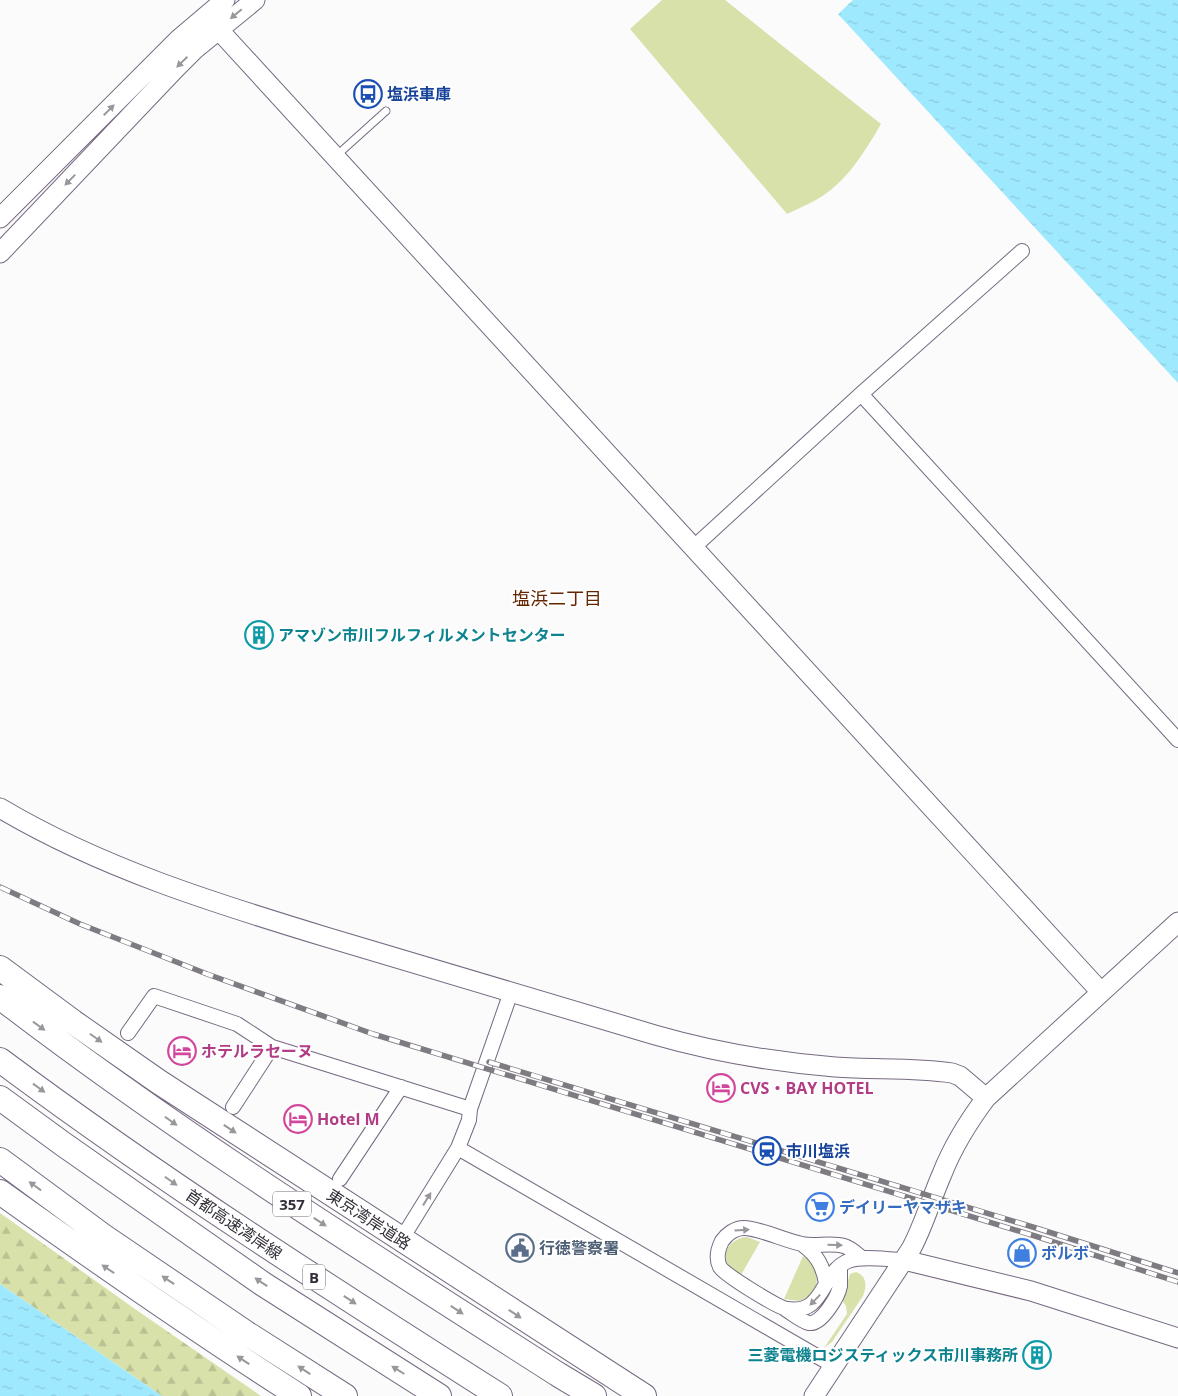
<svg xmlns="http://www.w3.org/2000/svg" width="1178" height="1396" viewBox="0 0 1178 1396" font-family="'Open Sans','Noto Sans JP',sans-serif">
  <defs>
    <pattern id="forest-firs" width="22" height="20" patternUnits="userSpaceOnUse" patternTransform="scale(1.25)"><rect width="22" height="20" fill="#d8e1aa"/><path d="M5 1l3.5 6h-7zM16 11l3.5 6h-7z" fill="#bac193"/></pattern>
    <pattern id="water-ripples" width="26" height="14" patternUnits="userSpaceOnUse" patternTransform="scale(1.25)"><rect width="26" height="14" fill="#9fe9ff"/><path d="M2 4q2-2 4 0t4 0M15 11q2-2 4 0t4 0" fill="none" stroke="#89c8db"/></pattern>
  </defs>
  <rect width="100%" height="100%" fill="#fbfbfb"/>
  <path fill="#d8e1aa" d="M 662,0 L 725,0 L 881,124 C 864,153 846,183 816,200 C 807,205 797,209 787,214 L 630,29 Z
    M 747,1237 L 760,1242 L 741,1275 C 738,1273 733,1271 731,1268 C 718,1254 731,1238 747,1237 Z
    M 803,1256 C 814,1263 822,1280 813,1292 C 810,1297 804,1299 799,1301 L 784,1299 Z
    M 856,1272 C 867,1276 867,1286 863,1296 L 832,1342 L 824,1348 L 847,1314 L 846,1306 L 842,1300 L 850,1274 Z"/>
  <path fill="url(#forest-firs)" d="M 0,1213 L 135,1309 L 261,1396 L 162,1396 L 0,1284 Z"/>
  <path fill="url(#water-ripples)" d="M 853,0 L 1178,0 L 1178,383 L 838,14 Z
    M 0,1284 L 162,1396 L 0,1396 Z"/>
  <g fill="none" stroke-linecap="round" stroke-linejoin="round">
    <defs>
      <path id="lane" d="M 336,156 L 386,111"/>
      <path id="street" d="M 861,394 L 1178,740
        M 694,547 L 861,394 L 1022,251
        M 128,1033 L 154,996 L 237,1024 L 272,1047 L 470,1109
        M 233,1107 L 272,1047
        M 458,1148 L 834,1366
        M 340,1179 L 401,1087
        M 401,1240 L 458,1148 L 469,1120 L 470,1109 L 511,992
        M 803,1245 C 817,1255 823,1266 826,1283
        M 862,1258 C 856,1253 851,1248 844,1246 C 831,1242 815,1247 802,1244 C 786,1241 759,1228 744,1228 C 735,1228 727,1234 722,1241 C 718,1249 716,1259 720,1267 C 725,1275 777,1307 787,1309 C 825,1315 820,1273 848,1261 C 862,1255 889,1260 904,1260
        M 785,1309 C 792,1313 801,1321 809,1323 C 821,1325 838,1297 840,1286 C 840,1279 840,1272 840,1266"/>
      <path id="secondary" d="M 206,16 L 1100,991
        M 0,218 L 179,39 L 225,0
        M 0,253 L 176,68 L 194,50 L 255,0
        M 0,808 C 101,868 214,903 326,937 C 435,970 545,1002 655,1035 C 714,1052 773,1062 835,1067 C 874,1070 914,1067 952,1073 L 960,1076 L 986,1098
        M 904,1260 L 1031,1291 L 1178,1338
        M 814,1396 L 911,1249 C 924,1225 931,1199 942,1174 C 953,1146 968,1122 986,1098 L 1178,922"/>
      <path id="highway" d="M 0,968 L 73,1022 L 159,1082 L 644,1396
        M 0,997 C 178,1134 370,1254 559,1375 L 594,1396
        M 0,1060 C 161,1180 330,1288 500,1396
        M 0,1098 L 63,1144 L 263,1284 L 439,1396
        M 0,1160 L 103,1236 L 246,1333 L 345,1396
        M 0,1192 C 98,1262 197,1331 299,1396"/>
    </defs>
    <use href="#lane" stroke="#766981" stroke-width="9"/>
    <use href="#street" stroke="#766981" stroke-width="16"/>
    <use href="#secondary" stroke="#766981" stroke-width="21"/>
    <use href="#highway" stroke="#766981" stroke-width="26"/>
    <use href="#lane" stroke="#fff" stroke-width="7"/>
    <use href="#street" stroke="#fff" stroke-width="14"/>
    <use href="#secondary" stroke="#fff" stroke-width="19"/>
    <use href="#highway" stroke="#fff" stroke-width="24"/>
    <defs>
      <path id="rail" d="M 0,887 L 80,924 L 207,974 L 373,1034 L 1035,1236 L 1178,1282
        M 489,1062 L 1036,1228 L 1178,1273"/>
    </defs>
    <use href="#rail" stroke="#7f7b82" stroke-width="5.5"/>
    <use href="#rail" stroke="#fff" stroke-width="4" stroke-dasharray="11" stroke-linecap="butt"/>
  </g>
  <defs><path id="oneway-solid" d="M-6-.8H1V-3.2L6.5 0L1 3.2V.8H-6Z" transform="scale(1.25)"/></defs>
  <g fill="#99969c">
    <use href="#oneway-solid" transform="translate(236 14) rotate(140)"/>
    <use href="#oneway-solid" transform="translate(182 62) rotate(136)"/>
    <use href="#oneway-solid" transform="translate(109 110) rotate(-45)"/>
    <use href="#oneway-solid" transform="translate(70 180) rotate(134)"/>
    <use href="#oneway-solid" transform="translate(39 1026) rotate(36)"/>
    <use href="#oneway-solid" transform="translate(96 1038) rotate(35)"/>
    <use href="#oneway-solid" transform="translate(39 1088) rotate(36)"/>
    <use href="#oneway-solid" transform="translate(171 1121) rotate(35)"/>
    <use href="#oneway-solid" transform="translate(230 1129) rotate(33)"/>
    <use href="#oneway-solid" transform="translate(171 1181) rotate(35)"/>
    <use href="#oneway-solid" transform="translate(35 1186) rotate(-144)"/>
    <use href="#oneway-solid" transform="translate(427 1199) rotate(-58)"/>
    <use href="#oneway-solid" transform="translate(320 1222) rotate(33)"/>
    <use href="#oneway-solid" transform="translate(742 1230) rotate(-4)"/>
    <use href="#oneway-solid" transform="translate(835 1245) rotate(1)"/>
    <use href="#oneway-solid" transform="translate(108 1269) rotate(-146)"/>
    <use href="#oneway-solid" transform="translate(168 1280) rotate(-146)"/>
    <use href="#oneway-solid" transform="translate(261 1282) rotate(-146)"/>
    <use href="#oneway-solid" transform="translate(350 1300) rotate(33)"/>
    <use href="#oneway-solid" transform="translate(815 1300) rotate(134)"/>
    <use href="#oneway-solid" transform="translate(457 1310) rotate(33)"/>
    <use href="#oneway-solid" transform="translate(515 1314) rotate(33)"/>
    <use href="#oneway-solid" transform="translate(243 1360) rotate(-147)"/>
    <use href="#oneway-solid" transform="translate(304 1370) rotate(-147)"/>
    <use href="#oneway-solid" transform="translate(398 1370) rotate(-148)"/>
  </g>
  <defs>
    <symbol id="bus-ring" viewBox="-11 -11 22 22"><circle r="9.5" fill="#fff" stroke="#1a4fb4" stroke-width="1.5"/><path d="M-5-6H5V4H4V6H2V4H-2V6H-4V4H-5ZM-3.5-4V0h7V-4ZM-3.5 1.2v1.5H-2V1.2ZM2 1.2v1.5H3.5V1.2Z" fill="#1a4fb4"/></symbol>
    <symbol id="building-ring" viewBox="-11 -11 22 22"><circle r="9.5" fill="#fff" stroke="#0f9aa8" stroke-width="1.5"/><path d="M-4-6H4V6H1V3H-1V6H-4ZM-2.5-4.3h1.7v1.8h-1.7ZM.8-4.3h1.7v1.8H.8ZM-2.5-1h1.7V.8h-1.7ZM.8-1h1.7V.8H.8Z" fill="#0f9aa8"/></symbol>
    <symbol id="hotel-ring" viewBox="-11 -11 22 22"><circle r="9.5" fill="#fff" stroke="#d1479c" stroke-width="1.5"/><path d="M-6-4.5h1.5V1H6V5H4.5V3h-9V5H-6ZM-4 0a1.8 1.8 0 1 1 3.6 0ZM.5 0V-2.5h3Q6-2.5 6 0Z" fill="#d1479c"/></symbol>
    <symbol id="station-ring" viewBox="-11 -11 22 22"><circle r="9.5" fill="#fff" stroke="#1a4fb4" stroke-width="1.5"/><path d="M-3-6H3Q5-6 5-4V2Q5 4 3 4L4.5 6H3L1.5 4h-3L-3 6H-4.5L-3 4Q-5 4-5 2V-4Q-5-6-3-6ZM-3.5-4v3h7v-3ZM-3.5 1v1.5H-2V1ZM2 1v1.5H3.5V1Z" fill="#1a4fb4"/></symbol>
    <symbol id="supermarket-ring" viewBox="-11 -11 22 22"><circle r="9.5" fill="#fff" stroke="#3f7fe0" stroke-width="1.5"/><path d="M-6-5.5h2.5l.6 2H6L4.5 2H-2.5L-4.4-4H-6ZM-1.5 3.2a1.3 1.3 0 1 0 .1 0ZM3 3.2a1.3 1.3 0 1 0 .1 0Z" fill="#3f7fe0"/></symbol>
    <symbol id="civic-ring" viewBox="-11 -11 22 22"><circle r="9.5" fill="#fff" stroke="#5c6f8a" stroke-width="1.5"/><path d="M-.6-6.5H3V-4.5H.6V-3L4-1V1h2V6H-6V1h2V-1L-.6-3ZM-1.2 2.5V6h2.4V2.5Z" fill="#5c6f8a"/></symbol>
    <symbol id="shop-ring" viewBox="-11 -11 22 22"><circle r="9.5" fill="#fff" stroke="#3f7fe0" stroke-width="1.5"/><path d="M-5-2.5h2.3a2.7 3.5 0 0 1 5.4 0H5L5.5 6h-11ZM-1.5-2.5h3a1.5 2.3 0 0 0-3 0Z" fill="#3f7fe0"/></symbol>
  </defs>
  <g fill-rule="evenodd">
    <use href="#bus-ring" x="352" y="78" width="32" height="32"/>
    <use href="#building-ring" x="243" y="619" width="32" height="32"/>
    <use href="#hotel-ring" x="166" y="1035" width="32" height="32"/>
    <use href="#hotel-ring" x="705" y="1072" width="32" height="32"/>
    <use href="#hotel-ring" x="282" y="1103" width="32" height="32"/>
    <use href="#station-ring" x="751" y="1135" width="32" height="32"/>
    <use href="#supermarket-ring" x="804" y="1191" width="32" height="32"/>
    <use href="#civic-ring" x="504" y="1232" width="32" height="32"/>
    <use href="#shop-ring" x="1006" y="1237" width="32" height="32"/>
    <use href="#building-ring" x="1021" y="1339" width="32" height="32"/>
  </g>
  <g text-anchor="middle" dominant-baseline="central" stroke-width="4" stroke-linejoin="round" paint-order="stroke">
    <g fill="#fff" stroke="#706d74" stroke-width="1">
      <rect x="273" y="1191.5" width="38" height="25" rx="4"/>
      <rect x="303" y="1264.5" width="22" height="25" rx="4"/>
    </g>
    <g font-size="15" font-weight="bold" fill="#332e38">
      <text x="292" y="1204">357</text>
      <text x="314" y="1277">B</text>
    </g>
    <g font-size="16" font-weight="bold" fill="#164399" stroke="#fff" text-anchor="start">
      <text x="387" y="94">塩浜車庫</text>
      <text x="786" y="1151">市川塩浜</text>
    </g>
    <g font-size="16" font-weight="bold" fill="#0d838f" stroke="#fff" text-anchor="start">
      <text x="278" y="635">アマゾン市川フルフィルメントセンター</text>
      <text x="1018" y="1355" text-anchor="end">三菱電機ロジスティックス市川事務所</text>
    </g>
    <g font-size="16" font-weight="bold" fill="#b23c85" stroke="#fff" text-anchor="start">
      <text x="201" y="1051">ホテルラセーヌ</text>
      <text x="740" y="1088">CVS・BAY HOTEL</text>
      <text x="317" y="1119">Hotel M</text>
    </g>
    <g font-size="16" font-weight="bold" fill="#366cbe" stroke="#fff" text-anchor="start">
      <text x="839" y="1207">デイリーヤマザキ</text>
      <text x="1041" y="1253">ボルボ</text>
    </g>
    <g font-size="16" fill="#332e38" stroke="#fff">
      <text transform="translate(369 1219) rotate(33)">東京湾岸道路</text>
      <text transform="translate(234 1224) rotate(34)">首都高速湾岸線</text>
    </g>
    <g font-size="16" font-weight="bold" fill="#4e5e75" stroke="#fff" text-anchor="start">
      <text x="539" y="1248">行徳警察署</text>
    </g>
    <g font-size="18" fill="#642601" stroke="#fff">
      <text x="557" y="598">塩浜二丁目</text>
    </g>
  </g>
</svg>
